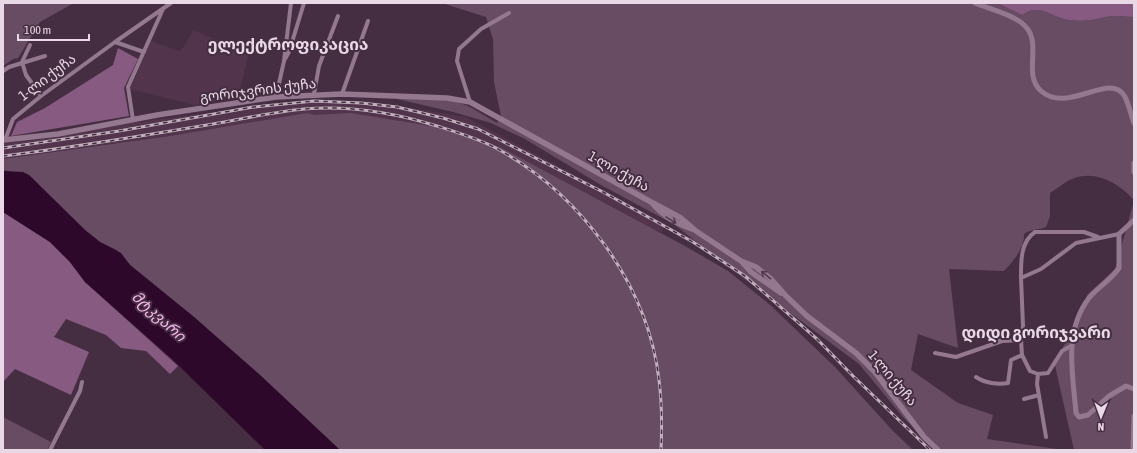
<svg xmlns="http://www.w3.org/2000/svg" width="1137" height="453" viewBox="0 0 1137 453" font-family="'Asap Condensed','Noto Sans Georgian',sans-serif">
  <rect width="100%" height="100%" fill="#462e42"/>
  <path fill="#52344d" d="M 193,30 L 249,53 L 238,97 L 195,105 L 130,89 L 151,41 L 179,51 L 183,48 Z
    M 367,101 L 466,117 L 666,224 L 661,233 L 500,147 L 269,122 L 3,159 L 3,139 L 287,103 Z"/>
  <path fill="#684c64" d="M 3,3 L 74,3 L 40,22 L 18,58 L 13,59 L 3,66 Z
    M 442,3 L 997,3 L 1022,15 C 1038,2 1053,18 1069,20 C 1081,22 1094,20 1106,17 C 1114,15 1125,17 1134,17 L 1134,200 C 1119,183 1095,169 1072,179 C 1064,182 1057,189 1050,193 L 1050,216 L 1046,227 C 1039,230 1030,229 1024,234 C 1025,247 1013,262 1004,271 L 949,269 L 958,348 L 918,334 L 911,370 L 958,403 L 993,415 L 987,439 L 1064,450 L 936,450 L 903,417 L 859,364 L 727,266 L 675,225 L 601,185 L 525,139 L 491,123 L 453,112 L 397,99 C 420,99 448,97 470,107 C 479,112 488,118 497,123 L 501,116 L 494,82 L 493,39 L 486,17 Z
    M 307,113 L 315,115 L 351,113 L 443,128 L 500,147 L 685,246 L 728,271 L 769,304 L 835,367 L 892,430 L 913,450 L 340,450 L 260,375 L 194,317 L 130,265 L 117,250 L 100,242 L 85,230 L 29,175 L 3,170 L 3,159 L 170,136 Z
    M 1134,201 L 1134,450 L 1074,450 L 1054,361 L 1065,344 L 1087,295 L 1115,269 Z
    M 3,417 L 51,442 L 47,450 L 3,450 Z"/>
  <path fill="#875b81" d="M 997,3 L 1134,3 L 1134,17 C 1125,17 1114,15 1106,17 C 1094,20 1081,22 1069,20 C 1053,18 1038,2 1022,15 Z
    M 118,48 L 138,59 L 124,88 L 129,116 L 11,136 L 17,122 L 45,108 L 113,65 Z
    M 3,212 L 50,242 L 70,262 L 85,282 L 178,366 L 170,374 L 146,351 L 121,348 L 106,335 L 66,319 L 54,337 L 89,352 L 71,395 L 15,369 L 3,382 Z"/>
  <path fill="#2e082a" d="M 3,171 L 23,172 L 29,175 L 85,230 L 100,242 L 121,253 L 130,265 L 194,317 L 260,375 L 340,450 L 265,450 L 172,359 L 85,282 L 70,262 L 50,242 L 3,212 Z"/>
  <g fill="none" stroke-linecap="round" stroke-linejoin="round">
    <path stroke="#94788f" stroke-width="4" d="M 115,42 L 171,3
      M 30,45 L 22,62 L 26,75 L 41,96
      M 285,59 L 289,52 L 304,3
      M 3,71 L 9,67 L 45,56
      M 314,94 L 319,66 L 338,16
      M 342,94 L 368,21
      M 276,97 L 284,61 L 291,3
      M 470,102 L 457,61 L 459,49 L 481,29 L 509,13
      M 133,120 L 128,87 L 163,9
      M 5,140 L 13,119 L 41,96 L 115,42 L 144,52
      M 1021,278 C 1021,263 1020,242 1035,232 L 1084,232 L 1098,237
      M 968,338 L 980,334 L 998,339 L 1004,339
      M 935,353 L 956,357 L 1002,341 L 1021,340
      M 1022,355 L 1030,371 L 1038,374
      M 976,377 C 985,383 998,385 1008,383 L 1011,360 L 1022,355 L 1021,340 L 1023,326 L 1021,278 L 1041,269 L 1076,243 L 1119,234
      M 1024,399 L 1039,395
      M 1046,437 L 1037,384 L 1038,374 L 1048,373 L 1062,351 L 1071,346
      M 50,450 L 80,391 L 82,382"/>
    <path stroke="#94788f" stroke-width="5" d="M 975,3 C 989,9 1015,15 1025,26 C 1043,44 1022,74 1041,91 C 1068,115 1111,70 1125,97 C 1129,105 1131,115 1134,123
      M 1134,163 L 1134,172
      M 1134,220 L 1119,234 L 1119,268 C 1111,280 1098,287 1089,298 C 1063,332 1073,374 1076,413 L 1079,417 L 1088,415 L 1109,396 L 1126,386 L 1134,389
      M 1133,450 L 1134,416"/>
    <path stroke="#94788f" stroke-width="5.5" d="M 3,140 L 58,134 L 157,115 L 276,97 L 342,94 L 447,98 L 470,102 L 651,202 L 681,218 L 696,231 L 741,261 L 756,267 L 771,279 L 786,296 L 807,316 L 856,353 L 875,372 L 924,437 L 938,450
      M 653,204 C 664,217 676,223 692,229
      M 742,262 L 751,272 L 781,293"/>
    <defs>
      <path id="rail" d="M 3,148 L 119,131 L 253,107 L 314,101 L 361,103 L 397,107 L 443,118 L 478,129 L 603,192 L 693,242 L 745,276 L 817,339 L 853,376 L 930,450
        M 3,156 C 69,148 135,137 201,126 C 235,121 270,112 304,109 C 349,105 395,113 437,126 C 456,132 476,138 494,147 C 579,192 648,284 659,380 C 662,403 662,427 661,450"/>
    </defs>
    <use href="#rail" stroke="#c1afbd" stroke-width="3"/>
    <use href="#rail" stroke="#462e42" stroke-width="1.5" stroke-dasharray="4.5" stroke-linecap="butt"/>
  </g>
  <defs><path id="oneway-shaft" d="M-6 0H5M1.5-3L5.5 0L1.5 3" fill="none" stroke-width="1.6" stroke-linecap="round" stroke-linejoin="round"/></defs>
  <g stroke="#52394e">
    <use href="#oneway-shaft" transform="translate(671 220) rotate(32)"/>
    <use href="#oneway-shaft" transform="translate(766 275) rotate(-141)"/>
  </g>
  <g text-anchor="middle" dominant-baseline="central" stroke-width="4" stroke-linejoin="round" paint-order="stroke">
    <g font-size="14" fill="#e9d9e6" stroke="#462e42">
      <text transform="translate(47 77) rotate(-37)">1-ლი ქუჩა</text>
      <text transform="translate(258 90) rotate(-7)">გორიჯვრის ქუჩა</text>
      <text transform="translate(619 171) rotate(29)">1-ლი ქუჩა</text>
      <text transform="translate(893 378) rotate(50)">1-ლი ქუჩა</text>
    </g>
    <g font-size="15" font-style="italic" fill="#f9b5ee" stroke="#462e42">
      <text transform="translate(159 316) rotate(42)">მტკვარი</text>
    </g>
    <g font-size="16" font-weight="bold" fill="#e9d9e6" stroke="#462e42">
      <text x="288" y="44">ელექტროფიკაცია</text>
      <text x="1036" y="332">დიდი გორიჯვარი</text>
    </g>
  </g>
  <rect width="1137" height="453" fill="none" stroke="#e9d9e6" stroke-width="8"/>
  <g transform="translate(1101 417) rotate(181)" stroke="#462e42" stroke-width="3" paint-order="stroke">
  <path d="M0-3L7 15L0 10L-7 15Z" fill="#e9d9e6"/>
  <text y="-6" font-size="11" font-weight="bold" text-anchor="middle" fill="#e9d9e6">N</text>
  </g>
  <path d="M18 34v6h71v-6" fill="none" stroke="#e9d9e6" stroke-width="2"/>
  <text x="24" y="34" font-size="12" fill="#e9d9e6" stroke="#462e42" stroke-width="3" paint-order="stroke">100 m</text>
</svg>
